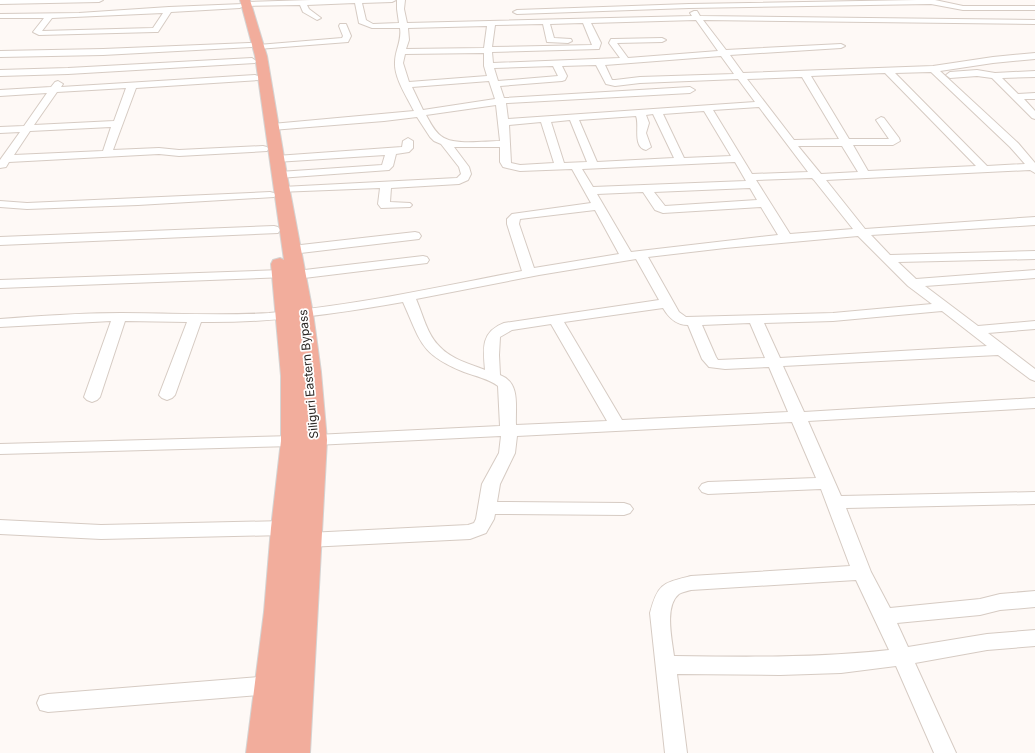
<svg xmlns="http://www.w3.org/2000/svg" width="1035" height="753" viewBox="0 0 1035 753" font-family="Inter,sans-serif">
  <rect width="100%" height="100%" fill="#fef9f6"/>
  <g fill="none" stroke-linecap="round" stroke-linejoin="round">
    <defs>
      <path id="street" d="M 0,0 L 103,0 L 99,2 L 0,4 Z
        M 311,0 L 396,0 L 392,2 L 362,3 L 366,20 L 373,24 L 399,23 L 397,9 L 397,0 L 405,0 L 404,9 L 407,23 L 692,16 L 690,13 L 694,11 L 697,11 L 700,16 L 1035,20 L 1035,24 L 703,20 L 726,50 L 841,44 L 845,46 L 841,48 L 730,55 L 743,73 L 933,66 L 993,57 L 1035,53 L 1035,59 L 993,63 L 940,71 L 1018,143 L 1035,163 L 1035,173 L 1030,170 L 826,180 L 865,229 L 1035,217 L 1035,225 L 871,235 L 890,255 L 1035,251 L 1035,259 L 898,262 L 916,279 L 1035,270 L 1035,278 L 925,286 L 978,326 L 1035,321 L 1035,329 L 988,333 L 1035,369 L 1035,381 L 1030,379 L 998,355 L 783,366 L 804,412 L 1035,398 L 1035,408 L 808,421 L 841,496 L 1035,492 L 1035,504 L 846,508 L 871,572 L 890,608 L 980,599 L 1000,594 L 1035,591 L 1035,607 L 1000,610 L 980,615 L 897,623 L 908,647 L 987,634 L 1035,630 L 1035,646 L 987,650 L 915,663 L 956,753 L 934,753 L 896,666 L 841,673 L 780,675 L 677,674 L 687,753 L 665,753 L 650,613 C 658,583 663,583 691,576 L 850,566 L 821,489 L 708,494 L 702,492 L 699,488 L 702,484 L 708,482 L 816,478 L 792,422 L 517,436 L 515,453 L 500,484 L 497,502 L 624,503 L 630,505 L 633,509 L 630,513 L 624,515 L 495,514 L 494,519 L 486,533 L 470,539 L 308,547 L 302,545 L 299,540 L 302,535 L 308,533 L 468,525 L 474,523 L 476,519 L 482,484 L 499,453 L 501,436 L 315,445 L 309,444 L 307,440 L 309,436 L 315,435 L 500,426 L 498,386 C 489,379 475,376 464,372 C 420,354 421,342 403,302 C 336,314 270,323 201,322 L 175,395 L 172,398 L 167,400 L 162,398 L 159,395 L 187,322 L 125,321 L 100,397 L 97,400 L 92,402 L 87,400 L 84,397 L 111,321 L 0,327 L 0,319 C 40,316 80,313 121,313 C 170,313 219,316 269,313 C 354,306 438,287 522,271 L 507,224 L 507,219 L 512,214 L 591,203 L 572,169 L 520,171 L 503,167 L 500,162 L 500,147 L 454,147 L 469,167 L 471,174 L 468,180 L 459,184 L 391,188 L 390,202 L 410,203 L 412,205 L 410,207 L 381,208 L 378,204 L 380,188 L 278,192 L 276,190 L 282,187 L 457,178 L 461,174 L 459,167 L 441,144 L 434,141 L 430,137 L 417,117 L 384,121 L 272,130 L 267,127 L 272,124 L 414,111 C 407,97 394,78 395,62 C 395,50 402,41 400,28 L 372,28 L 359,23 L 355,3 L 307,5 L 309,9 L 321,18 L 317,20 L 303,12 L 300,5 L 243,6 L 240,8 L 171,12 L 158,32 L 155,32 L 39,35 L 33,32 L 44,18 L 0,18 L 0,14 L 79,13 L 169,7 L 243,4 L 246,2 ZM 163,13 L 153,28 L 42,31 L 52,18 ZM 696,20 L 718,51 L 628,58 L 617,43 L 662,42 L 666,40 L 662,38 L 614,39 L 611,39 L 609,43 L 620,58 L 493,63 L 492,52 L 599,49 L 601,43 L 591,23 ZM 583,23 L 592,45 L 492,47 L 495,25 L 543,24 L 547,42 L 568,43 L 572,41 L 571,39 L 554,38 L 550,24 ZM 487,26 L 484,48 L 406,49 L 409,40 L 408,28 ZM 484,53 L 484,66 L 487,76 L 409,82 L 403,63 L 405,54 ZM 721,56 L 734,74 L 640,77 L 615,80 L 612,80 L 605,65 ZM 596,65 L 606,84 L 615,86 L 640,83 L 738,79 L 755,102 L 508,119 L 506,103 L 690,93 L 695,90 L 690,87 L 504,98 L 500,86 L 562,81 L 565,80 L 567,76 L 562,66 ZM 553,66 L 558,76 L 498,81 L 494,68 ZM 931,72 L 1010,147 L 1025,164 L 987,166 L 895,73 ZM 885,73 L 976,166 L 868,171 L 853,145 L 893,145 L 900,141 L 899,138 L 884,118 L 881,117 L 876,120 L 889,139 L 849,139 L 811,76 ZM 802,77 L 839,139 L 794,140 L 747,79 ZM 489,81 L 495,99 L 423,110 L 412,87 ZM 496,105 L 500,141 C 484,141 453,146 441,136 C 434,131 430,122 426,115 ZM 759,107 L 808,172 L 752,174 L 713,110 ZM 704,111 L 731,156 L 684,158 L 663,114 ZM 653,114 L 674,158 L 597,162 L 579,120 L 636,116 C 640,125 632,147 646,150 L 651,147 L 646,133 L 649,123 L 646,115 ZM 570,120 L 587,162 L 564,163 L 551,122 ZM 541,122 L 554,163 L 520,165 L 511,163 L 509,125 ZM 798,146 L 842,146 L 858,172 L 821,174 ZM 735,162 L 746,181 L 593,187 L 582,169 ZM 812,178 L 814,180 L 853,229 L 790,234 L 756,180 ZM 750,188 L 757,200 L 665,206 L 654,192 ZM 643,192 L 655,210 L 663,213 L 761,207 L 778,235 L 631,252 L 597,194 ZM 595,210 L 619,254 L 534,268 L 519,224 L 520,219 ZM 858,236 L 908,286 L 932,304 L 833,313 L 686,317 L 679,312 L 648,257 L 725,248 ZM 636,259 L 659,300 L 504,323 C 481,332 483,348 485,370 C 470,364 451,359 440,347 C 427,335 423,315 416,299 L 539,275 ZM 663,308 C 669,318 676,325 688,325 L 702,359 L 709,367 L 725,369 L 769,367 L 788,412 L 622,420 L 564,322 ZM 942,311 L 987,346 L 780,358 L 764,323 L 833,321 ZM 750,323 L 765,358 L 718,360 L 716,357 L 702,325 ZM 551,324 L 607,421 L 516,425 C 515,407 521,383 500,375 L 499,355 L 500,337 L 512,330 ZM 856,580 L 889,650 C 817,658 747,657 674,656 C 672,640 664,606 679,594 C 682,592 687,591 691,590 Z
        M 917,0 L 935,0 L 963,6 L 1035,6 L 1035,10 L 963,10 L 931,4 L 689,8 L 517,14 L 513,12 L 517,10 L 689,4 Z
        M 340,24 L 346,24 L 351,36 L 348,42 L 258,49 L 254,47 L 258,45 L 342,38 L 343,36 L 339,26 Z
        M 249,43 L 252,43 L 253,45 L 252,47 L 103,55 L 0,57 L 0,51 L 103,49 Z
        M 252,58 L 256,61 L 255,63 L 68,74 L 0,76 L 0,70 L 68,68 Z
        M 977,70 L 995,73 L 1035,71 L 1035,77 L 1002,78 L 1018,94 L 1035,93 L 1035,99 L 1024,99 L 1035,111 L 1035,119 L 1032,118 L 992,78 L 977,76 L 950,78 L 946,75 L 950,72 Z
        M 255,75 L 258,76 L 259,78 L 258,80 L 136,88 L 113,150 L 159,148 L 179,150 L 263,146 L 267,147 L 268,149 L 267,151 L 179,156 L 159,154 L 9,162 L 6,167 L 0,168 L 0,160 L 20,132 L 0,133 L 0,127 L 24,126 L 47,93 L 0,96 L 0,90 L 51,87 L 55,82 L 58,81 L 63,84 L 61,87 ZM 126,88 L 114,121 L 34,125 L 57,92 ZM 111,127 L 103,151 L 14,155 L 30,131 Z
        M 408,138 L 413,141 L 413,148 L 409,152 L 396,154 L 393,166 L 389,170 L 279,178 L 274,175 L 279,172 L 382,165 L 385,155 L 276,162 L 271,159 L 276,156 L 402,147 L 403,141 Z
        M 270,192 L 274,193 L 276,195 L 274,197 L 138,205 L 27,209 L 0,207 L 0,201 L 27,203 Z
        M 274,226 L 278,227 L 280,230 L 278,233 L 0,245 L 0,237 Z
        M 415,232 L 419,233 L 421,236 L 419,239 L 292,254 L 288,253 L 286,250 L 288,247 L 292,246 Z
        M 423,256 L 427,257 L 429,260 L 427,263 L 296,279 L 291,278 L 290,275 L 291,272 L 296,271 Z
        M 281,270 L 286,271 L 287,274 L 286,277 L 0,288 L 0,280 Z
        M 293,436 L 299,437 L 301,441 L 299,445 L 293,446 L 0,454 L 0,444 Z
        M 0,520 L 101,525 L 284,521 L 290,523 L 293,528 L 290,533 L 284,535 L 101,539 L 0,534 Z
        M 270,676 L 278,679 L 281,685 L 278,691 L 270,694 L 48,712 L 40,710 L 37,703 L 40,696 L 48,694 Z"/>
      <path id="primary" d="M 240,0 L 250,0 L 267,56 L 287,175 L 313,313 L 321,372 L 327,440 L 310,753 L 246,753 L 264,612 L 271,528 L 281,441 L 281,376 L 271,264 L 273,260 L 280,258 L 284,260 L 255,56 Z"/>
    </defs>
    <use href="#street" stroke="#d6cbc3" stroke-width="2"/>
    <use href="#primary" stroke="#d5d4d3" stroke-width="2"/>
    <use href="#street" fill="#fff" fill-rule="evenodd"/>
    <use href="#primary" fill="#f2ad9c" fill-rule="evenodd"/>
  </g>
  <g text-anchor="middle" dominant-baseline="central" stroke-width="3.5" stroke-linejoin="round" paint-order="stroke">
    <g font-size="12" fill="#2c2825" stroke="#fff">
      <text transform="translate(308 374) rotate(-95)">Siliguri Eastern Bypass</text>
    </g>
  </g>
</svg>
